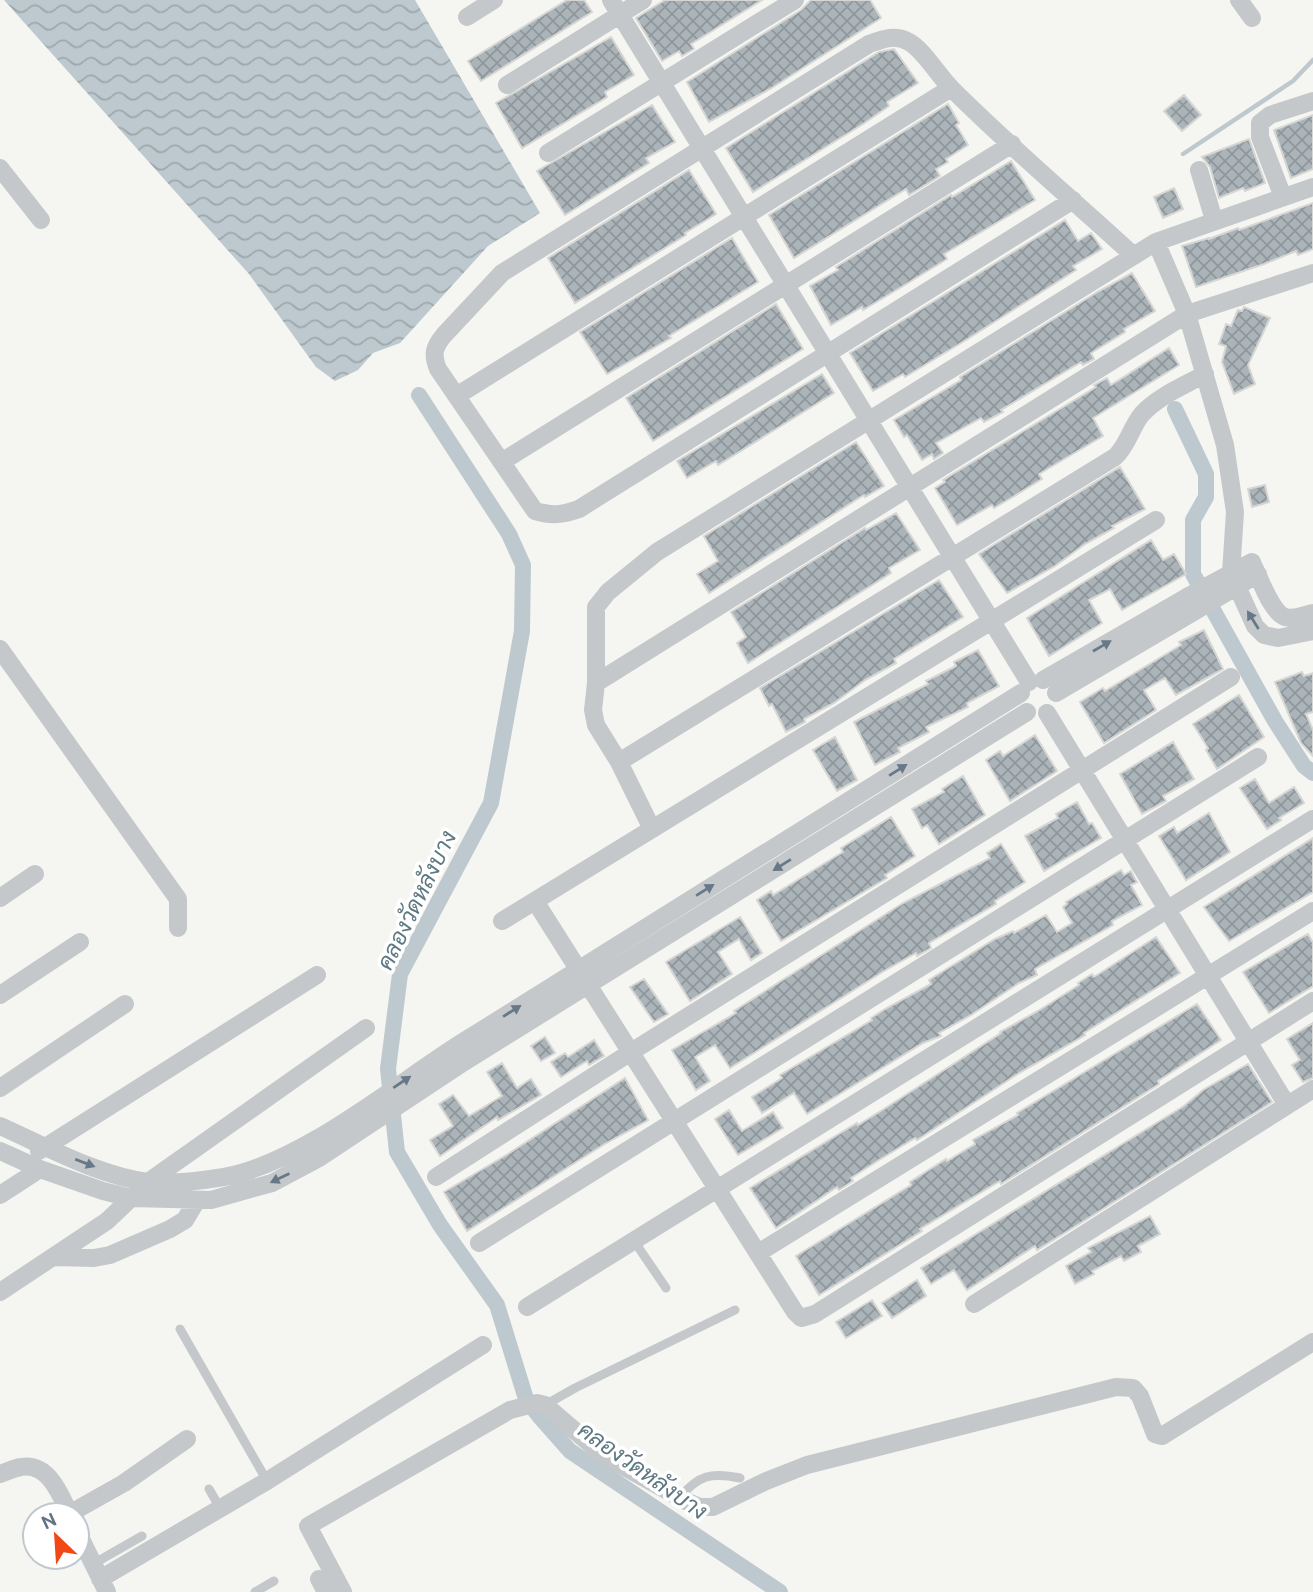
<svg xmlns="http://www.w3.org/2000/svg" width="1313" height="1592" viewBox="0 0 1313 1592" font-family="Ubuntu,Sarabun,sans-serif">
  <defs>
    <pattern id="water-waves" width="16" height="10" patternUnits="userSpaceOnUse" patternTransform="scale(1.75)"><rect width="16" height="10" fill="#bdc9ce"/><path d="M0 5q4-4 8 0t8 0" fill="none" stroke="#9da8ad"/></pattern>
    <pattern id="building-cross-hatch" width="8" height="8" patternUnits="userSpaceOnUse" patternTransform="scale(1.75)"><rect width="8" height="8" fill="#abb4b9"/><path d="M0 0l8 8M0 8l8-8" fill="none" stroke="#8f979c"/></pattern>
  </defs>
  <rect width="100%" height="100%" fill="#f5f5f1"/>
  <path fill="url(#water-waves)" d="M 4,0 L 415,0 L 540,213 L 488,246 L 400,343 L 373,353 L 358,370 L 335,381 L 316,367 L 249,274 Z"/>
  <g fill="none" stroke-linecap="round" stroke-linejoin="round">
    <path stroke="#bdc9ce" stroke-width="4.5" d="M 1183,154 L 1293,81 L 1313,60"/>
    <path stroke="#bdc9ce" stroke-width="16" d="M 419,395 L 509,534 L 523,565 L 522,631 L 491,803 L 400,974 L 388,1069 L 397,1152 L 440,1225 L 497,1305 L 526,1399 L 539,1416 L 570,1451 L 780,1592
      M 1175,409 L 1206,474 L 1206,497 L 1193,520 L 1193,574 L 1275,721 L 1304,766 L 1313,773"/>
  </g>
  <path fill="url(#building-cross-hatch)" stroke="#d6d6d4" stroke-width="2" d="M 567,0 L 584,0 L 592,12 L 481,81 L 468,61 Z
    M 665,0 L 762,0 L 691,44 L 694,49 L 682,56 L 679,51 L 662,61 L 636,18 Z
    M 811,0 L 870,0 L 881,18 L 770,89 L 709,122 L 687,82 L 801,10 Z
    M 611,37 L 634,75 L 605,92 L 607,97 L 522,148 L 496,103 Z
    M 894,49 L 918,83 L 887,102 L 889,106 L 863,124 L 753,192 L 726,148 L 879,52 Z
    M 1184,95 L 1201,115 L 1182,131 L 1164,111 Z
    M 948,104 L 959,123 L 956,125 L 968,145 L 946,159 L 948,162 L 936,169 L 940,176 L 909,195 L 906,189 L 794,258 L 769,215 Z
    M 652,105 L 675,142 L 646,158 L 649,163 L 565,215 L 537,171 Z
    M 1313,115 L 1313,169 L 1291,178 L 1274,130 Z
    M 1249,139 L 1265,183 L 1245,191 L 1243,188 L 1219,198 L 1210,167 L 1202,157 Z
    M 1011,161 L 1035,200 L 944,254 L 947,259 L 903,286 L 863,310 L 862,307 L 831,325 L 810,286 L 838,270 L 836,267 L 951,195 L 952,197 Z
    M 689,170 L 716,214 L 685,233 L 686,235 L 575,303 L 548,258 Z
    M 1174,188 L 1183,209 L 1163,218 L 1154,197 Z
    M 1313,203 L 1313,249 L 1298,255 L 1296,251 L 1264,264 L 1196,287 L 1182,246 L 1209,238 L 1209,239 L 1238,228 L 1239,230 Z
    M 1065,220 L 1078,241 L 1091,233 L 1102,249 L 1073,266 L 1076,270 L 966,340 L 905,377 L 903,374 L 873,391 L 850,353 Z
    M 732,238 L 758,282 L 669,336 L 671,338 L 607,374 L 580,332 Z
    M 1132,273 L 1155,311 L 1124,329 L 1125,332 L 1091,353 L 1094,359 L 1083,365 L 1081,362 L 1001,410 L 1003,412 L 984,422 L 981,418 L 936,443 L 943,453 L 934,459 L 932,454 L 922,460 L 907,435 L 904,437 L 894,420 L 961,380 L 960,377 L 1099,291 Z
    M 776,304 L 803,349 L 653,441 L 626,398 Z
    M 1244,307 L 1270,318 L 1248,365 L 1255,384 L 1234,394 L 1222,362 L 1226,346 L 1219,344 L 1226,324 L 1231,326 L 1238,310 L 1242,311 Z
    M 1169,348 L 1179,365 L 1093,418 L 1103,436 L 1039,474 L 1042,479 L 1011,498 L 994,508 L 992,505 L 957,525 L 935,488 L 945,482 L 943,480 L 1096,387 L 1094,385 L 1107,378 L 1111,385 Z
    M 822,374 L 834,393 L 718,465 L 716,461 L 687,478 L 677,461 Z
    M 856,442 L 884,486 L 865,497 L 864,495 L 709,593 L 697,574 L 718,561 L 704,536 Z
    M 1120,467 L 1145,509 L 1112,526 L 1114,528 L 1085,544 L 1055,566 L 1007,593 L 979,554 Z
    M 1265,485 L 1269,502 L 1252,507 L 1248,489 Z
    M 896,513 L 920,550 L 889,568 L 891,573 L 748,663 L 737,643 L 746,637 L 731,612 L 865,528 L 866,530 Z
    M 1151,540 L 1163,560 L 1174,554 L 1186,574 L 1122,610 L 1110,589 L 1089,600 L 1102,623 L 1049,656 L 1027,618 Z
    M 939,580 L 963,617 L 894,659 L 896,663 L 865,680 L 834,703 L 804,719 L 805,722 L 786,732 L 772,704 L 769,706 L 760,688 Z
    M 1204,630 L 1223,669 L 1176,695 L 1165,678 L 1144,690 L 1156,710 L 1104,743 L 1080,702 L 1103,688 L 1105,691 L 1181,645 L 1179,642 Z
    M 978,650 L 999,686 L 967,703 L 968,707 L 926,727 L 929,732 L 898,748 L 900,752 L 875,765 L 854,722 L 928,684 L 926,681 L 956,666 L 954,662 Z
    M 1302,672 L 1304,676 L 1313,673 L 1313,712 L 1306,714 L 1313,730 L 1313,756 L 1301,743 L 1275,682 Z
    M 1239,695 L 1264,737 L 1217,769 L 1206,750 L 1208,748 L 1193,724 Z
    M 1035,735 L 1057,771 L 1010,801 L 986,760 L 1000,751 L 1003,756 Z
    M 835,737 L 857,780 L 837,791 L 813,750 Z
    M 1173,742 L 1194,779 L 1163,796 L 1166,801 L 1142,814 L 1120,774 Z
    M 963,776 L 985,815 L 939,844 L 927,825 L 922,828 L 912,809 L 944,792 L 942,789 Z
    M 1255,779 L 1269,803 L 1294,787 L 1304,803 L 1279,818 L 1281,820 L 1267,829 L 1240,788 Z
    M 1077,802 L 1089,824 L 1092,823 L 1101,838 L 1044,871 L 1025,836 L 1058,818 L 1056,814 Z
    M 1209,813 L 1230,852 L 1186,880 L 1159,836 L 1174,827 L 1177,833 Z
    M 891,817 L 915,856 L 885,875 L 887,878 L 781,941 L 757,900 L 771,891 L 773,895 L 843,852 L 841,848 Z
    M 1313,838 L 1313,892 L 1229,941 L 1204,907 Z
    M 1001,844 L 1025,882 L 995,901 L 996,904 L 929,943 L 931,948 L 917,956 L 916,953 L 884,971 L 730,1068 L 715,1045 L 695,1057 L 710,1081 L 696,1090 L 672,1050 L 736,1013 L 734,1011 L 903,903 L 990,858 L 987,853 Z
    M 1121,870 L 1124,875 L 1131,871 L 1135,879 L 1137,882 L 1131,885 L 1142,905 L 1112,921 L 1113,925 L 1035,969 L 1037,975 L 1019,983 L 971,1015 L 939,1033 L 941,1036 L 923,1043 L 807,1114 L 794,1093 L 762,1113 L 752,1097 L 782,1078 L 780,1075 L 872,1020 L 871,1018 L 885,1009 L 931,984 L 929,980 L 995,939 L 1013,931 L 1014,933 L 1046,915 L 1057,932 L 1072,923 L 1063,907 L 1067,904 L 1066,902 Z
    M 740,917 L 762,953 L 751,960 L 739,939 L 718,952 L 732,974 L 690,1001 L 666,962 Z
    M 1308,934 L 1313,943 L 1313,986 L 1269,1013 L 1243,972 Z
    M 1156,937 L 1180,973 L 1084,1033 L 1085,1035 L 1016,1075 L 917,1140 L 915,1138 L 879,1160 L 851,1178 L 853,1181 L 839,1190 L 837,1187 L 776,1228 L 750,1188 L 857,1123 L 858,1125 L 884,1109 L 1001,1033 L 1000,1032 L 1038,1011 L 1079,985 L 1078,983 L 1092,974 L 1094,977 Z
    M 644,979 L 668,1014 L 654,1022 L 630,987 Z
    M 1197,1004 L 1221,1040 L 1158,1081 L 1159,1084 L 1001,1184 L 1000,1181 L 920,1229 L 922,1231 L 819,1295 L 796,1256 L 911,1185 L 910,1182 L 946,1159 L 947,1161 L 975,1144 L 973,1140 L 1018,1115 L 1017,1113 Z
    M 1313,1023 L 1313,1078 L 1303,1082 L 1292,1065 L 1300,1060 L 1287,1039 Z
    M 545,1037 L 555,1053 L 541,1061 L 531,1046 Z
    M 594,1040 L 604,1056 L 589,1065 L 587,1061 L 561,1077 L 551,1062 L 565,1053 L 568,1057 Z
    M 502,1063 L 517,1088 L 531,1079 L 541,1095 L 498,1120 L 497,1117 L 440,1156 L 430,1140 L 453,1126 L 439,1104 L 453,1095 L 469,1116 L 502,1096 L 487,1072 Z
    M 1248,1064 L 1272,1102 L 1087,1219 L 1037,1250 L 1035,1246 L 967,1290 L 954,1270 L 931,1284 L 921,1268 L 1184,1106 L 1203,1090 Z
    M 625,1078 L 648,1120 L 603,1145 L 467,1231 L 444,1192 L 508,1154 Z
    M 729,1110 L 742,1131 L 773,1112 L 783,1128 L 738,1155 L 715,1119 Z
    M 1150,1216 L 1160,1234 L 1138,1246 L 1141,1252 L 1124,1261 L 1121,1256 L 1092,1271 L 1094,1274 L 1075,1284 L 1066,1266 L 1091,1252 L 1088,1248 Z
    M 917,1280 L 926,1296 L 892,1318 L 882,1303 Z
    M 872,1300 L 882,1316 L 846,1338 L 836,1322 Z"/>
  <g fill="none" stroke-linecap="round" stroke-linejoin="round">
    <path stroke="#c4c8cb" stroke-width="9" d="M 634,1241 L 666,1288
      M 180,1329 L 267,1481
      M 545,1405 L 575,1388 L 735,1310
      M 209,1489 L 220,1508
      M 680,1497 C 699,1475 711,1472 740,1478
      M 93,1564 L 142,1536
      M 255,1592 L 274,1581"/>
    <path stroke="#c4c8cb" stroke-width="18" d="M 611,0 L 1029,682
      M 1239,0 L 1252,18
      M 467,17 L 494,0
      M 507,85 L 643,0
      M 548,153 L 795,0
      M 0,168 L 41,220
      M 1199,170 L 1214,220
      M 1283,197 L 1260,137 L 1260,123 L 1270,115 L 1313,101
      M 1073,200 L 579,509 C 562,515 552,516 535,511 L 438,369 C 432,354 434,347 444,335 L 502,273 L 869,44 C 883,39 895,34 909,42 C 924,50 939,77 952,89 C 1010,147 1073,200 1134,256
      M 1156,242 L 1187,314 L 1225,445 L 1235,512 L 1231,573 L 1255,626 L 1264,635 L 1278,638 L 1313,631
      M 458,395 L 951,88
      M 503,461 L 1012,144
      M 1253,565 C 1260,578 1271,612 1285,617 C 1294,620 1304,615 1313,613
      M 0,649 L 178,899 L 178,928
      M 1043,680 L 1187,597 L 1252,562
      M 596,683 L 1187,314 L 1313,273
      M 1056,693 L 1258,574
      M 1047,713 L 1287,1105
      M 619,762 L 1115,457 C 1128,445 1131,427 1142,414 C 1158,396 1184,386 1205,374
      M 652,829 L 619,762 L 596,725 L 593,710 L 596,683 L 596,607 L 608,592 L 657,552 L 1156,242 L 1313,187
      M 0,898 L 35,874
      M 535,901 L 795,1312 L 801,1318 L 815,1314 L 1313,1001
      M 502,921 L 1156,520
      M 0,995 L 80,942
      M 0,1088 L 125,1004
      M 0,1126 C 45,1146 99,1176 148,1182 C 172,1184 200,1181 224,1177 C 302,1163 396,1084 463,1042 C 649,925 835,809 1021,693
      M 0,1151 L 40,1169 L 103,1191 L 131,1198 L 211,1200 L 272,1183 L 319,1158 L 464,1062 L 1027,712
      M 39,1151 L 317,975
      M 436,1177 L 631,1052 L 1231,677
      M 0,1195 L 40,1169
      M 479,1243 L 1258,757
      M 758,1253 L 1313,911
      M 53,1257 L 94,1258 L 110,1255 L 170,1229 L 185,1220 L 197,1200
      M 0,1292 L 107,1221 L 148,1182 L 366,1028
      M 974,1304 L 1313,1089
      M 527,1307 L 1313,819
      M 0,1474 C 7,1472 14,1468 21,1467 C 49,1462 61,1496 70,1515
      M 69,1514 L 124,1483 L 187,1439
      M 77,1531 L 107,1592
      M 100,1579 L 267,1481 L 483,1345
      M 319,1579 L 326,1592
      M 343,1592 L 308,1526 L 510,1410 L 537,1403 L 545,1405 L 603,1455 L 688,1502 L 700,1507 L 713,1507 L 764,1482 L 807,1465 L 1116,1387 L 1133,1388 L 1140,1396 L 1155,1434 L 1162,1436 L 1313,1342"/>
  </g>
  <defs><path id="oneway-solid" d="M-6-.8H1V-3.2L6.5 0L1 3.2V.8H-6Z" transform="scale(1.75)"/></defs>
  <g fill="#677988">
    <use href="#oneway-solid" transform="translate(1253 620) rotate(-122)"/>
    <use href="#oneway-solid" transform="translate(1102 646) rotate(-30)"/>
    <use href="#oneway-solid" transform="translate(898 770) rotate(-32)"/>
    <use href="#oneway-solid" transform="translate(782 865) rotate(148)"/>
    <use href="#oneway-solid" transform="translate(705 890) rotate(-32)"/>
    <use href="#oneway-solid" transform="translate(512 1011) rotate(-32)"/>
    <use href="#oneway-solid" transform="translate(402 1082) rotate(-34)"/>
    <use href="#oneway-solid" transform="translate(85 1163) rotate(21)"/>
    <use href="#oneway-solid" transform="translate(280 1178) rotate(154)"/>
  </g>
  <g text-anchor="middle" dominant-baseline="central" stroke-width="7" stroke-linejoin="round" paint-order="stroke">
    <g font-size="23" font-style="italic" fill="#5d7882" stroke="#fff">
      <text transform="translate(416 900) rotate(-64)">คลองวัดหลังบาง</text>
      <text transform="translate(643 1470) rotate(35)">คลองวัดหลังบาง</text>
    </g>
  </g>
  <g transform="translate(56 1536) rotate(335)"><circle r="33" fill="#ffffff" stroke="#c0c8ce" stroke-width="2"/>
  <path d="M0-5L12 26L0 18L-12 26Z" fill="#f14815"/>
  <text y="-10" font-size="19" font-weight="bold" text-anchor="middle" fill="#627585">N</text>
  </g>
</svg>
